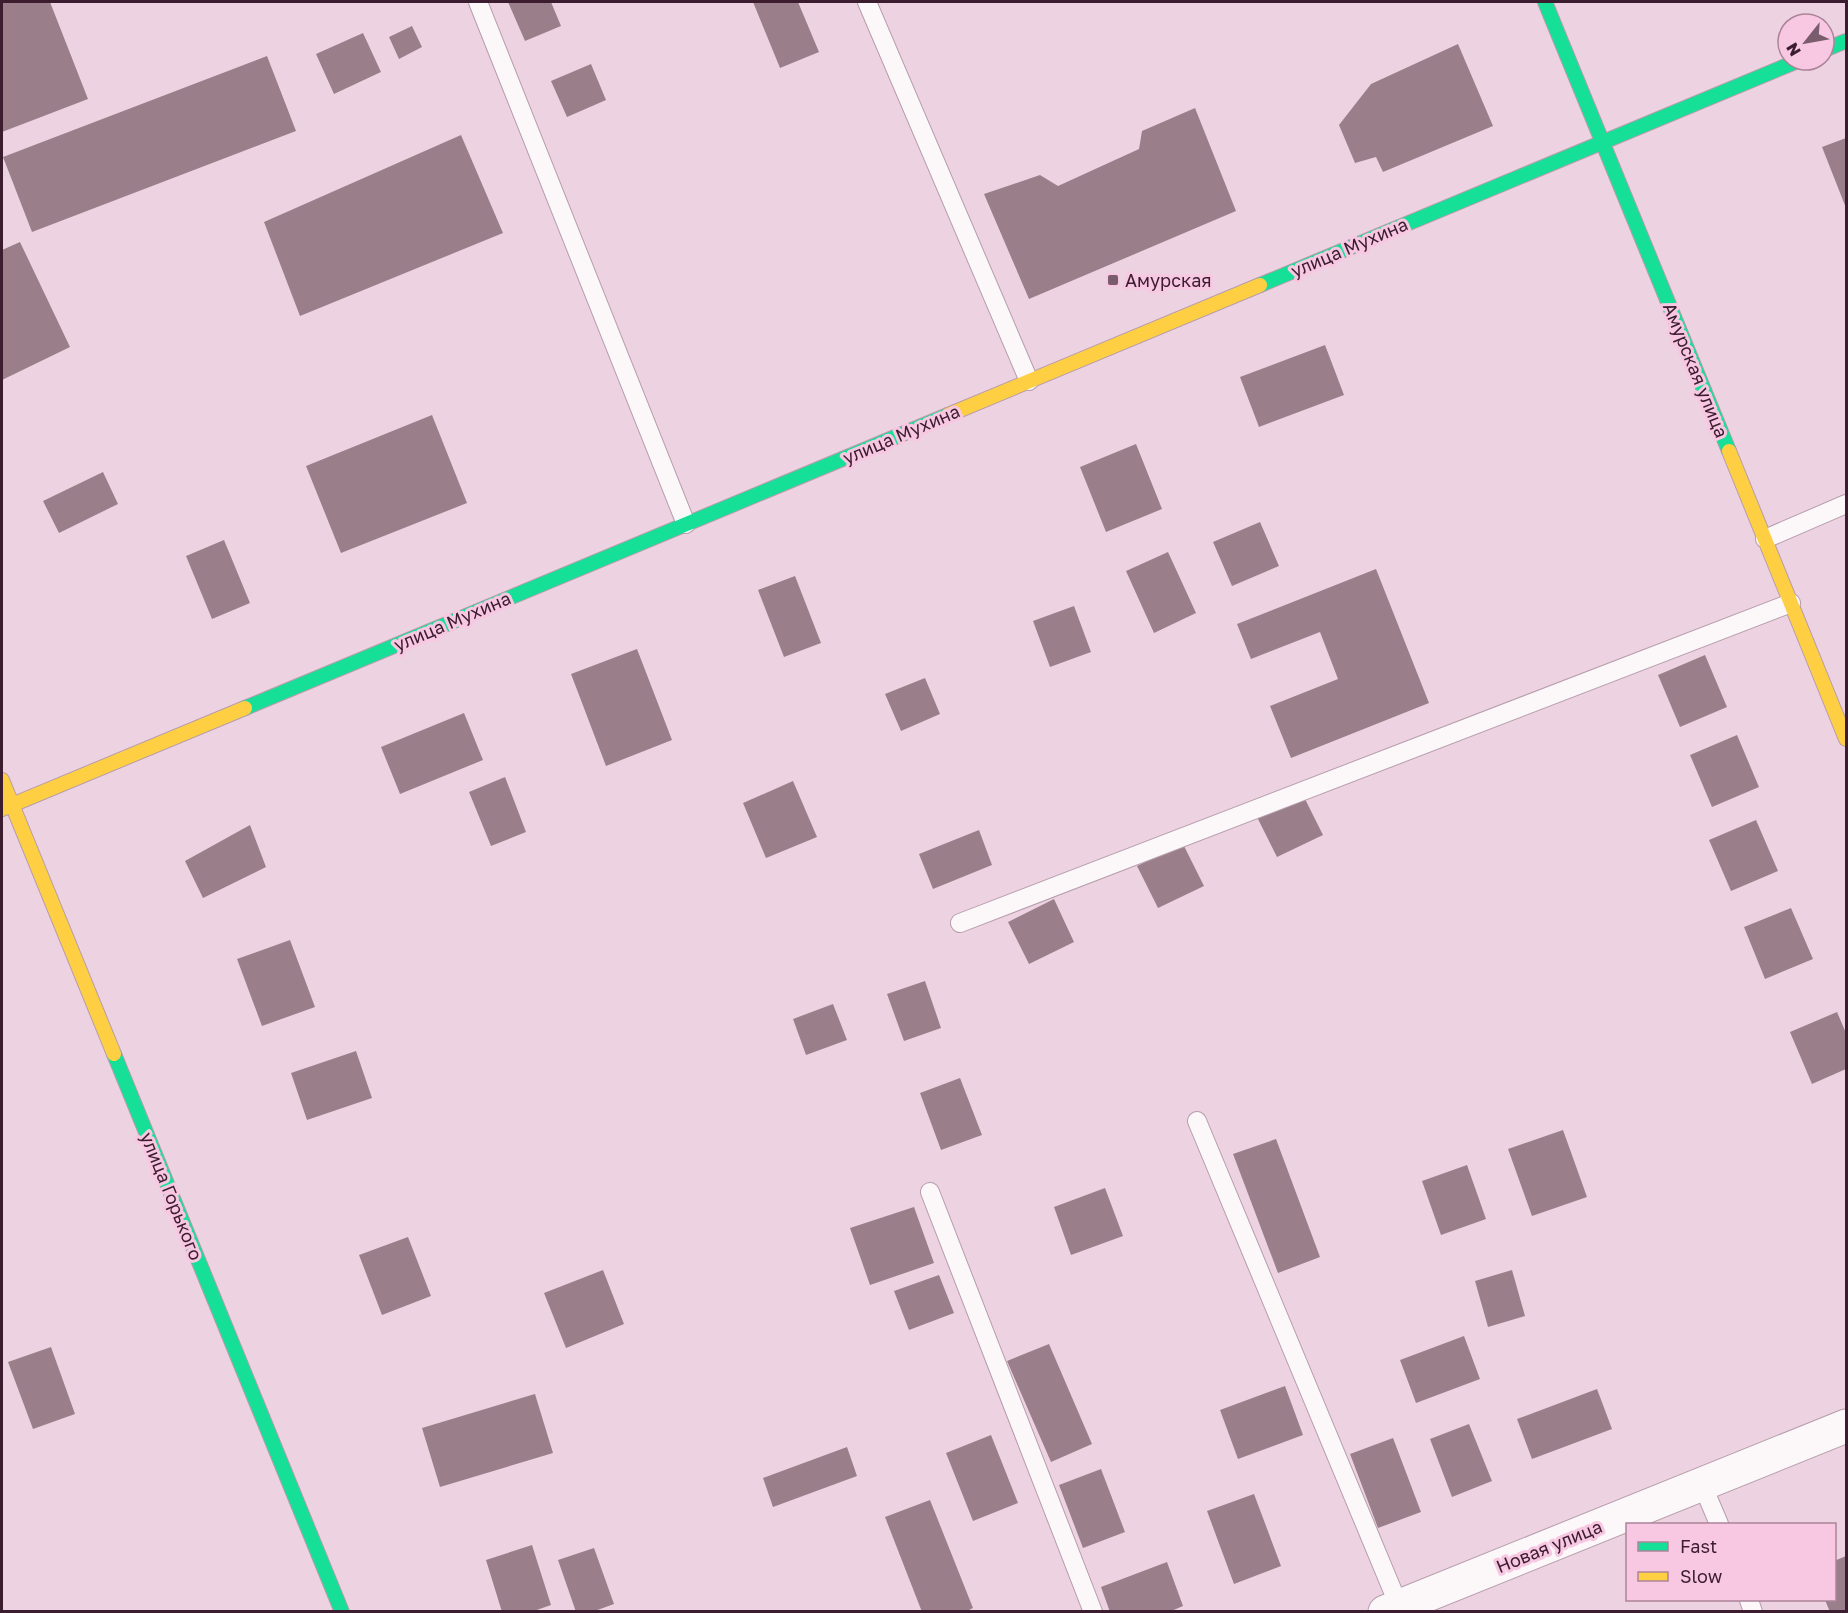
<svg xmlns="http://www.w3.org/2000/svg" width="1848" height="1613" viewBox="0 0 1848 1613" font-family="'Golos Text',sans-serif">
  <rect width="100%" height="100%" fill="#edd3e1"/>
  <path fill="#9a7f8b" d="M 2,2 L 50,2 L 88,99 L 2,132 Z
    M 508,2 L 551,2 L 561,26 L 525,41 Z
    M 753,2 L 798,2 L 819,52 L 780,68 Z
    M 412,26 L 422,47 L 399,59 L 389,37 Z
    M 363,33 L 381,72 L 334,94 L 316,54 Z
    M 1458,44 L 1493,126 L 1383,172 L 1376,157 L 1355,163 L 1339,125 L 1371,84 Z
    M 267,56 L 296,131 L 32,232 L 3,157 Z
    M 591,64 L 606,100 L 567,117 L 551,81 Z
    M 1195,108 L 1236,211 L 1029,299 L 984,194 L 1040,175 L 1058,186 L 1139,149 L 1142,131 Z
    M 461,135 L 503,233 L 300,316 L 264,222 Z
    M 1846,138 L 1846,208 L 1822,147 Z
    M 20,242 L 70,347 L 2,380 L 2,250 Z
    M 1325,345 L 1344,395 L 1259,427 L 1240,377 Z
    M 432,415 L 467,503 L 341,553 L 306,466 Z
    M 1136,444 L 1162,509 L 1106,532 L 1080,467 Z
    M 103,472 L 118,504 L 59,533 L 43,501 Z
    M 1260,522 L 1279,566 L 1232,586 L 1213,542 Z
    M 224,540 L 250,603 L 212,619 L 186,556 Z
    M 1168,552 L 1196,613 L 1154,633 L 1126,571 Z
    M 1376,569 L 1429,703 L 1291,758 L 1270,706 L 1338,679 L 1320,632 L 1251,659 L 1237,624 Z
    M 795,576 L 821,643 L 784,657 L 758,590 Z
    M 1074,606 L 1091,652 L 1050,667 L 1033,621 Z
    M 637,649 L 672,740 L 606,766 L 571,674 Z
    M 1705,655 L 1727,707 L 1680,727 L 1658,675 Z
    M 925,678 L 940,714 L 901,731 L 885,694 Z
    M 464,713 L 483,760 L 400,794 L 381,747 Z
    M 1737,735 L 1759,787 L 1712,807 L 1690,755 Z
    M 505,777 L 526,832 L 491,846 L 469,792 Z
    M 793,781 L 817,837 L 766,858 L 743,803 Z
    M 1302,793 L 1323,835 L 1277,857 L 1256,815 Z
    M 1756,820 L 1778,871 L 1731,891 L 1709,840 Z
    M 250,825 L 266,867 L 203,898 L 185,861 Z
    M 979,830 L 992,865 L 933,889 L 919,854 Z
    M 1183,844 L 1204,886 L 1158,908 L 1137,866 Z
    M 1054,899 L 1074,942 L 1029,964 L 1008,922 Z
    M 1791,908 L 1813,959 L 1765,979 L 1744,927 Z
    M 290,940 L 315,1007 L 262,1026 L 237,959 Z
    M 925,981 L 941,1028 L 904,1041 L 887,994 Z
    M 833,1004 L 847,1040 L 806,1055 L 793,1019 Z
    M 1837,1012 L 1846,1033 L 1846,1069 L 1812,1084 L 1790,1032 Z
    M 356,1051 L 372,1098 L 307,1120 L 291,1073 Z
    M 960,1078 L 982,1135 L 941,1150 L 920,1093 Z
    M 1563,1130 L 1587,1197 L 1532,1216 L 1508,1149 Z
    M 1276,1139 L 1320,1257 L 1278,1273 L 1233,1154 Z
    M 1467,1165 L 1486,1219 L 1441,1235 L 1422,1181 Z
    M 1105,1188 L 1123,1236 L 1071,1255 L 1054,1207 Z
    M 914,1207 L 934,1263 L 870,1285 L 850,1228 Z
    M 408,1237 L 431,1296 L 382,1315 L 359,1255 Z
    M 603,1270 L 624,1324 L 566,1348 L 544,1293 Z
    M 1512,1270 L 1525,1316 L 1488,1327 L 1475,1281 Z
    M 939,1275 L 954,1313 L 909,1330 L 894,1291 Z
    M 1464,1336 L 1480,1379 L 1416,1403 L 1400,1360 Z
    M 1049,1344 L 1092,1444 L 1051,1462 L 1007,1361 Z
    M 51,1347 L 75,1414 L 33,1429 L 8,1362 Z
    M 1285,1386 L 1303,1435 L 1238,1459 L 1220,1410 Z
    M 1597,1389 L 1612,1429 L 1532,1459 L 1517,1419 Z
    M 535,1394 L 553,1453 L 440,1487 L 422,1428 Z
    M 1469,1424 L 1492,1481 L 1452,1497 L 1430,1439 Z
    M 991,1435 L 1018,1503 L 973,1521 L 946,1453 Z
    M 1393,1438 L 1421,1512 L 1378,1528 L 1350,1454 Z
    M 847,1447 L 857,1476 L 773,1507 L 763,1478 Z
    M 1101,1469 L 1125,1532 L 1083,1548 L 1059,1485 Z
    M 1254,1494 L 1281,1566 L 1234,1584 L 1207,1511 Z
    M 930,1500 L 973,1608 L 965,1612 L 922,1612 L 885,1517 Z
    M 532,1545 L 551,1605 L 531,1612 L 502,1612 L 486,1560 Z
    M 594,1548 L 614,1604 L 592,1612 L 576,1612 L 558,1560 Z
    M 1846,1556 L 1846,1612 L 1830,1612 L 1825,1600 L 1834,1600 L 1834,1561 Z
    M 1167,1562 L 1183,1606 L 1169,1612 L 1110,1612 L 1101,1587 Z"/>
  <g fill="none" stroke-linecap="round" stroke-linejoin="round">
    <defs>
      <path id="lane" d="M 478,2 L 686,524
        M 867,2 L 1029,381
        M 1765,539 L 1846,504
        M 960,923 L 1791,603
        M 1197,1121 L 1399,1606
        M 930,1192 L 1093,1612
        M 1702,1484 L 1719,1524
        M 1749,1600 L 1753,1612"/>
      <path id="street" d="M 1385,1612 L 1846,1426"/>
      <path id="fast" d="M 1545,2 L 1729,451
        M 1824,50 L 1846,41
        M 1260,285 L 1800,60
        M 245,708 L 948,415
        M 114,1054 L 342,1612"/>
      <path id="slow" d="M 948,415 L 1260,285
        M 1729,451 L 1846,739
        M 2,780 L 114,1054
        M 2,809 L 245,708"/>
    </defs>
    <use href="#lane" stroke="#b69dab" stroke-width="20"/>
    <use href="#street" stroke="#b69dab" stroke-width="35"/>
    <use href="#fast" stroke="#b69dab" stroke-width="16"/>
    <use href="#slow" stroke="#b69dab" stroke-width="16"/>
    <use href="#lane" stroke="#fcf8fa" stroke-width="18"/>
    <use href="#street" stroke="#fcf8fa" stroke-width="33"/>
    <use href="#fast" stroke="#16e098" stroke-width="14"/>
    <use href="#slow" stroke="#ffcf43" stroke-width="14"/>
  </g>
  <rect fill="#795d6d" stroke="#f8c8e2" stroke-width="2" x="1107" y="274" width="12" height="12" rx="3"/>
  <g text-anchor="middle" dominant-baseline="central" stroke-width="6" stroke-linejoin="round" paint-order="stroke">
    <g font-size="18" fill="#3b1d2f" stroke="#f8c8e2">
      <text transform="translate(1349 247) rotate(-23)">улица Мухина</text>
      <text transform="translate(1696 370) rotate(68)">Амурская улица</text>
      <text transform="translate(901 434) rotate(-23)">улица Мухина</text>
      <text transform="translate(452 621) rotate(-23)">улица Мухина</text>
      <text transform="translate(172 1196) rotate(68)">улица Горького</text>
      <text transform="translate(1549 1546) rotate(-22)">Новая улица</text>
    </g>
    <g font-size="18" fill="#3b1d2f" stroke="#f8c8e2" text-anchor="start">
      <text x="1125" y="280">Амурская</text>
    </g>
  </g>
  <rect width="1848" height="1613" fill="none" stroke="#3b1d2f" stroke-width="6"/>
  <rect x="1626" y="1523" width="210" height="78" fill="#f8c8e2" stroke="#ac849a" stroke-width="1.5"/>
  <rect x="1638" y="1542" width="30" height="9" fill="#16e098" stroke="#ac849a" stroke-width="1.5"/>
  <text x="1680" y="1553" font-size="18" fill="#3b1d2f">Fast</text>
  <rect x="1638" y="1572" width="30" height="9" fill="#ffcf43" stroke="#ac849a" stroke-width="1.5"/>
  <text x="1680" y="1583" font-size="18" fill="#3b1d2f">Slow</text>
  <g transform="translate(1806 42) rotate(239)"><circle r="28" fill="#f8c8e2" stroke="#ac849a" stroke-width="1.5"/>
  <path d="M0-4.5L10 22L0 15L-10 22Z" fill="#795d6d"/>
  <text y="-9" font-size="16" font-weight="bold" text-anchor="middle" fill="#3b1d2f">N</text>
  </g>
</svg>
